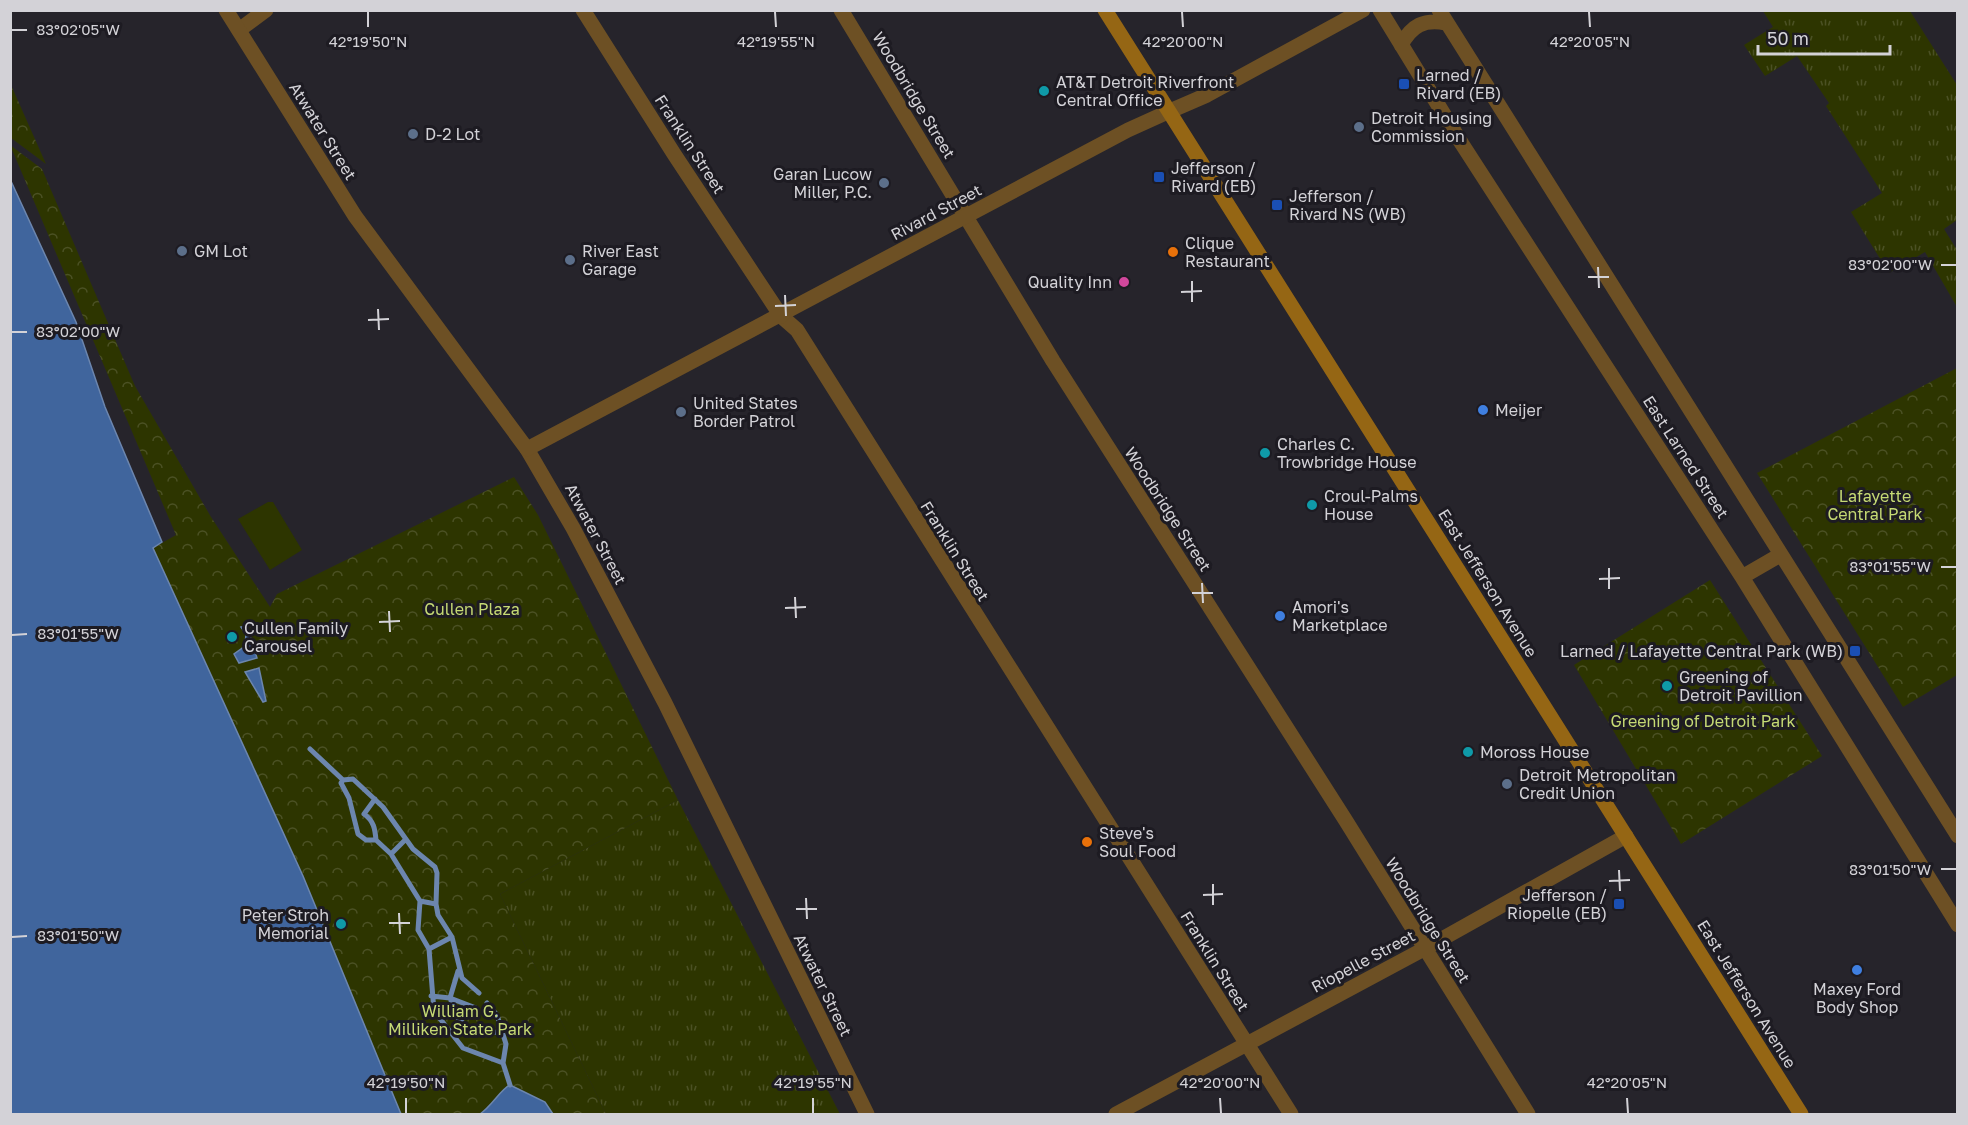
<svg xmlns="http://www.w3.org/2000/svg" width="1968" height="1125" viewBox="0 0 1968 1125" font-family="'Golos Text',sans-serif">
  <defs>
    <pattern id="grass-tufts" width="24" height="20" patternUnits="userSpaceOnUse" patternTransform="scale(1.5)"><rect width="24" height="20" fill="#2d3500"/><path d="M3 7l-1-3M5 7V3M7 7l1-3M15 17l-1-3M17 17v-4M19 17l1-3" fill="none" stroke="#4b5124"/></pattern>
    <pattern id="park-crowns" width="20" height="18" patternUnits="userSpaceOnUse" patternTransform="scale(1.5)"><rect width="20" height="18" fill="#2d3500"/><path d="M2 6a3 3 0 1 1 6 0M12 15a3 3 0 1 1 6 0" fill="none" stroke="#4b5124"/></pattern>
  </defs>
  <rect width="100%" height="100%" fill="#26242b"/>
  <path fill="url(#grass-tufts)" d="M 1763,11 L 1910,11 L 1957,85 L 1957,220 L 1944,229 L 1957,250 L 1957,307 L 1925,252 L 1889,273 L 1851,212 L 1882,193 L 1826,106 L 1829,103 L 1797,56 L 1765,76 L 1744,45 L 1773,27 Z
    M 678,800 L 840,1114 L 606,1114 L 500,894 Z"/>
  <path fill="url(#park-crowns)" d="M 11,85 L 46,164 L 11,138 Z
    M 10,145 L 42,169 L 135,386 L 211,517 L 270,607 L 277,594 L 514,477 L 538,515 L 678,800 L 500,894 L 606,1114 L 401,1114 L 303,876 L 153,548 L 176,535 Z
    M 1957,368 L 1957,675 L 1903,707 L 1757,473 Z
    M 1710,580 L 1822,756 L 1681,844 L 1574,665 Z"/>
  <path fill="#2d3500" d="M 268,502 L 273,502 L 302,550 L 270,570 L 238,519 Z"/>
  <path fill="#40659d" stroke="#6c86ae" stroke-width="1.5" d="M 10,179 L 76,322 L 105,407 L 162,542 L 153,548 L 303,876 L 401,1114 L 11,1114 Z
    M 247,626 L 257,658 L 239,663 L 234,654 L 245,646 L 246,634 L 241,627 Z
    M 259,668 L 266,701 L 263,702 L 245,672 Z
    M 510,1085 L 545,1102 L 553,1114 L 480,1114 C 492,1106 500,1090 510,1085 Z"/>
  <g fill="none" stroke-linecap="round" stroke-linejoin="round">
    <path stroke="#6c86ae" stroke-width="5" d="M 310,749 L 343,780 L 353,779 L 383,807 L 413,849 L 435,867 L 437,873 L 436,904 L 438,915 L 452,937 L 462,978 L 479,993
      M 343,780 L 341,783 L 349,798 L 358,834 L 366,840 L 376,840
      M 375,799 L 364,814 C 374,821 375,829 376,840 L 391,854
      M 405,840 L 391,854 L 420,901 L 418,930 L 429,949 L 434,1011 L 463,1048 L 503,1063
      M 420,901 L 436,904
      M 429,949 L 452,937
      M 458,971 L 450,998 L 458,1018 L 470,1030 L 503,1033
      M 431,996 L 450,998 L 476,1008
      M 487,1003 L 497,1015 L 506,1044 L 503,1063 L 510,1085"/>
    <path stroke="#6d5024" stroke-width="15" d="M 841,10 L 1053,361 L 1346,821 L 1528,1114
      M 239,30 L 266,10
      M 1170,111 L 1207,95 L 1363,10
      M 781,316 L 797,330 L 1291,1114
      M 527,449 L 573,528 L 665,703 L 867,1114
      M 1116,1114 L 1424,949 L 1626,836"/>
    <path stroke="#6d5024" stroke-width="15" d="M 226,10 L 355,216 L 527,449 L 1128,130 L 1170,111
      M 583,10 L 674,154 L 781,316
      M 1380,10 L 1462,144 L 1742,577 L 1958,925
      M 1439,10 L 1958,836
      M 1401,45 C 1412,25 1424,19 1446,23
      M 1742,577 L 1780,555"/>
    <path stroke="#956614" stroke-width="15" d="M 1105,10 L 1801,1114"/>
  </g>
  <path fill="none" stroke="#d3d2d7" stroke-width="2" d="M 368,12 L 368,27M 775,12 L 776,27M 1182,12 L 1183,27M 1589,12 L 1590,27M 12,30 L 27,30M 1941,265 L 1956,265M 1598,267 L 1599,288M 1588,277 L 1609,277M 1192,281 L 1192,302M 1181,292 L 1202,291M 785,295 L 786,316M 775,306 L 796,305M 378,309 L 379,330M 368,320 L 389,319M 12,332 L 27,332M 1941,567 L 1956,567M 1609,568 L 1609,589M 1599,579 L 1620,578M 1202,583 L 1203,603M 1192,593 L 1213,593M 795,597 L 796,618M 785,608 L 806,607M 389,611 L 390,632M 379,622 L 400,621M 12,635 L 27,634M 1941,869 L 1956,869M 1619,870 L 1620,891M 1609,881 L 1630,880M 1213,884 L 1213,905M 1203,895 L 1223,894M 806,898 L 807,919M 796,909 L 817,909M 399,913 L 400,934M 389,923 L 410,923M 12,937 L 27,936M 406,1098 L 406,1113M 813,1098 L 813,1113M 1220,1098 L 1221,1113M 1627,1098 L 1628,1113"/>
  <g fill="#1a4fb4" stroke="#1d1b22" stroke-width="2">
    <rect x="1398" y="78" width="12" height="12" rx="3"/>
    <rect x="1153" y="171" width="12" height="12" rx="3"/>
    <rect x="1271" y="199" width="12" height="12" rx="3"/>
    <rect x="1849" y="645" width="12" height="12" rx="3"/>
    <rect x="1613" y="898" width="12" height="12" rx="3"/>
  </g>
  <g fill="#0f9aa8" stroke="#1d1b22" stroke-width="2">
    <circle cx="1044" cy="91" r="6"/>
    <circle cx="1265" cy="453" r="6"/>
    <circle cx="1312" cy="505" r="6"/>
    <circle cx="232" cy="637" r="6"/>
    <circle cx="1667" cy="686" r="6"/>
    <circle cx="1468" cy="752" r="6"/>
    <circle cx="341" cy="924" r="6"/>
  </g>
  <g fill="#5c6f8a" stroke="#1d1b22" stroke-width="2">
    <circle cx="1359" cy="127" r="6"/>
    <circle cx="413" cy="134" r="6"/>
    <circle cx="884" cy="183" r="6"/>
    <circle cx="182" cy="251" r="6"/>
    <circle cx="570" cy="260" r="6"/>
    <circle cx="681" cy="412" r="6"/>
    <circle cx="1507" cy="784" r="6"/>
  </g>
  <g fill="#e8710a" stroke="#1d1b22" stroke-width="2">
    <circle cx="1173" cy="252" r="6"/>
    <circle cx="1087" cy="842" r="6"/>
  </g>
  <circle fill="#d1479c" stroke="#1d1b22" stroke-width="2" cx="1124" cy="282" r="6"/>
  <g fill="#3f7fe0" stroke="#1d1b22" stroke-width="2">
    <circle cx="1483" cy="410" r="6"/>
    <circle cx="1280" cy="616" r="6"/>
    <circle cx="1857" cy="970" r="6"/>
  </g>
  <g text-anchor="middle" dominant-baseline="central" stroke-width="6" stroke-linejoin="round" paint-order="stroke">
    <g font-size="16" fill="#d3d2d7" stroke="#1d1b22" text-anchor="start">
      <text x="1416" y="75">Larned /<tspan x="1416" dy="18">Rivard (EB)</tspan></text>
      <text x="1056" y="82">AT&amp;T Detroit Riverfront<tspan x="1056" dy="18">Central Office</tspan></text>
      <text x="1371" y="118">Detroit Housing<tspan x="1371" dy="18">Commission</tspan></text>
      <text x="425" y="134">D-2 Lot</text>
      <text x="1171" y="168">Jefferson /<tspan x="1171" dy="18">Rivard (EB)</tspan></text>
      <text x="872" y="174" text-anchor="end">Garan Lucow<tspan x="872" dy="18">Miller, P.C.</tspan></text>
      <text x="1289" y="196">Jefferson /<tspan x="1289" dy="18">Rivard NS (WB)</tspan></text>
      <text x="1185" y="243">Clique<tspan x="1185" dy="18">Restaurant</tspan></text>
      <text x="194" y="251">GM Lot</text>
      <text x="582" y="251">River East<tspan x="582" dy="18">Garage</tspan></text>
      <text x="1112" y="282" text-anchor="end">Quality Inn</text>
      <text x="693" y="403">United States<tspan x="693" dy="18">Border Patrol</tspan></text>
      <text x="1495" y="410">Meijer</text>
      <text x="1277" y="444">Charles C.<tspan x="1277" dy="18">Trowbridge House</tspan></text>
      <text x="1324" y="496">Croul-Palms<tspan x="1324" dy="18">House</tspan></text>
      <text x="1292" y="607">Amori's<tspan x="1292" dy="18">Marketplace</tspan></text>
      <text x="244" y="628">Cullen Family<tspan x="244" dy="18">Carousel</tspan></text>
      <text x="1843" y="651" text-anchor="end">Larned / Lafayette Central Park (WB)</text>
      <text x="1679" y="677">Greening of<tspan x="1679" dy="18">Detroit Pavillion</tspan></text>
      <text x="1480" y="752">Moross House</text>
      <text x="1519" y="775">Detroit Metropolitan<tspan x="1519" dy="18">Credit Union</tspan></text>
      <text x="1099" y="833">Steve's<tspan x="1099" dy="18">Soul Food</tspan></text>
      <text x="1607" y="895" text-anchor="end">Jefferson /<tspan x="1607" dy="18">Riopelle (EB)</tspan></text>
      <text x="329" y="915" text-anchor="end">Peter Stroh<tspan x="329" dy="18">Memorial</tspan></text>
      <text x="1857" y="989" text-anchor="middle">Maxey Ford<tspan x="1857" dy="18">Body Shop</tspan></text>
    </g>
    <g font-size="16" fill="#d3d2d7" stroke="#1d1b22">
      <text transform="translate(914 95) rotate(59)">Woodbridge Street</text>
      <text transform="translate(323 131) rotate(58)">Atwater Street</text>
      <text transform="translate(690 144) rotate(57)">Franklin Street</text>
      <text transform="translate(936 212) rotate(-28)">Rivard Street</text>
      <text transform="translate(1686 457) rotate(57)">East Larned Street</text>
      <text transform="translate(1168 509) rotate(57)">Woodbridge Street</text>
      <text transform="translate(596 534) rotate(62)">Atwater Street</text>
      <text transform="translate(955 551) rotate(58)">Franklin Street</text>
      <text transform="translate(1488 583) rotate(58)">East Jefferson Avenue</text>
      <text transform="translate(1428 920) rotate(58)">Woodbridge Street</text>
      <text transform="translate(1215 961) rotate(58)">Franklin Street</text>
      <text transform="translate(1363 961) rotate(-28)">Riopelle Street</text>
      <text transform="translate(823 985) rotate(64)">Atwater Street</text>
      <text transform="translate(1747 994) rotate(58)">East Jefferson Avenue</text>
    </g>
    <g font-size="16" fill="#c6da74" stroke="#1d1b22">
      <text x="1875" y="496">Lafayette<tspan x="1875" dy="18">Central Park</tspan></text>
      <text x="472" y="609">Cullen Plaza</text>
      <text x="1703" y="721">Greening of Detroit Park</text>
      <text x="460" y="1011">William G.<tspan x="460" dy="18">Milliken State Park</tspan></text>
    </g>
  </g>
  <g font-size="15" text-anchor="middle" fill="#d3d2d7" stroke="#1d1b22" stroke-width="6" stroke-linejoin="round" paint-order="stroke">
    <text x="78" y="35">83°02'05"W</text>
    <text x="368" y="47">42°19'50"N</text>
    <text x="776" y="47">42°19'55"N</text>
    <text x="1183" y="47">42°20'00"N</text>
    <text x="1590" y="47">42°20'05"N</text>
    <text x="1890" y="270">83°02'00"W</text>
    <text x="78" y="337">83°02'00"W</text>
    <text x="1890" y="572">83°01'55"W</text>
    <text x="78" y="639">83°01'55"W</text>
    <text x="1890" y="875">83°01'50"W</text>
    <text x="78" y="941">83°01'50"W</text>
    <text x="406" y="1088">42°19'50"N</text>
    <text x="813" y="1088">42°19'55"N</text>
    <text x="1220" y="1088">42°20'00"N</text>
    <text x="1627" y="1088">42°20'05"N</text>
  </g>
  <rect width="1968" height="1125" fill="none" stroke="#d3d2d7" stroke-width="24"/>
  <path d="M1758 45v9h132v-9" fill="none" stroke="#d3d2d7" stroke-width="3"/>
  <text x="1767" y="45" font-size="18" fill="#d3d2d7" stroke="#1d1b22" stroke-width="4.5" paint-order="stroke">50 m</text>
</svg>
